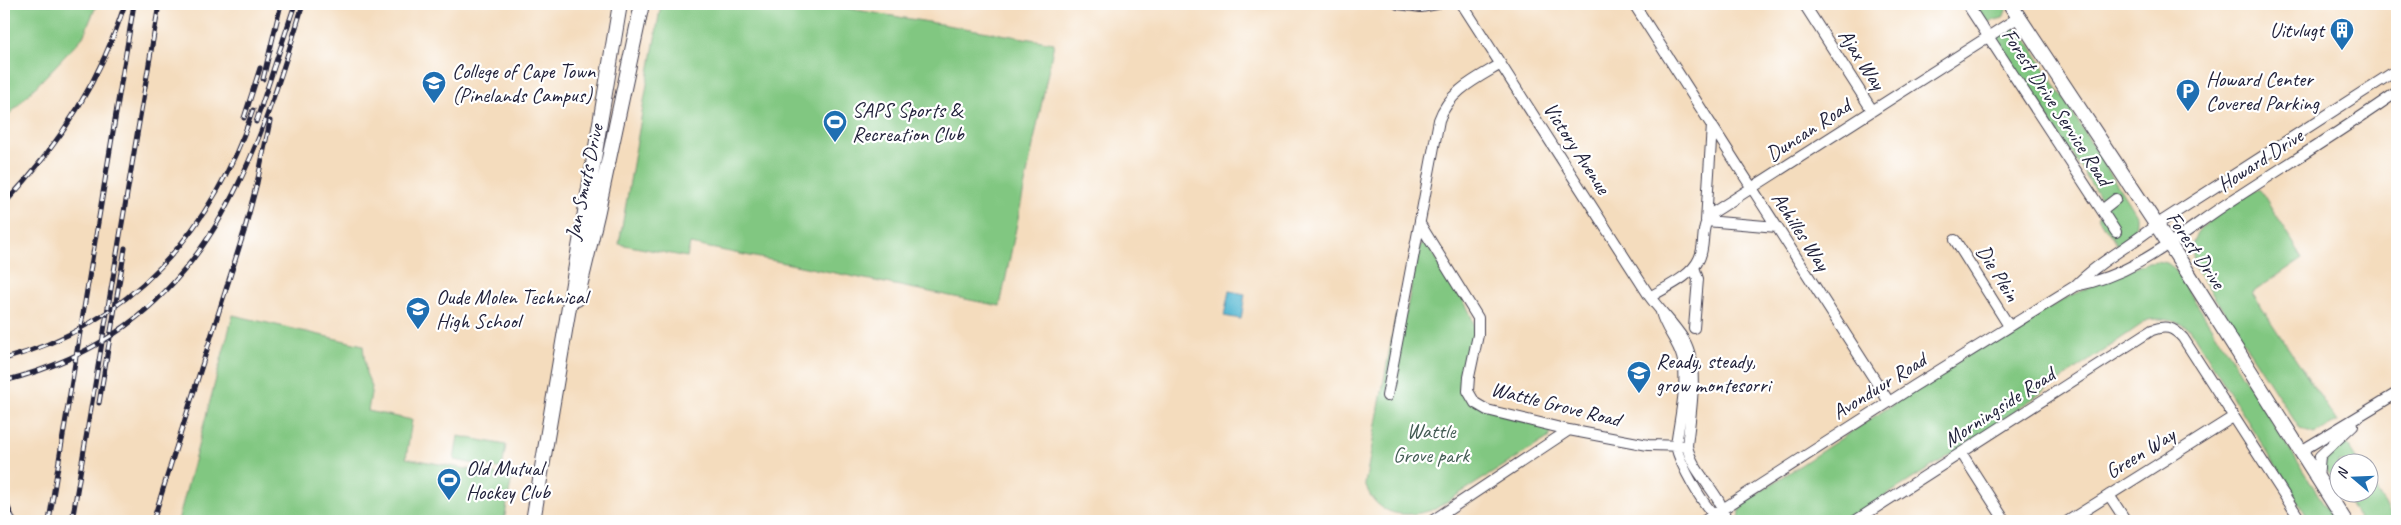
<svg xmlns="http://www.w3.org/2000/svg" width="2401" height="525" viewBox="0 0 2401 525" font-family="Caveat,sans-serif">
  <rect width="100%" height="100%" fill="#fff"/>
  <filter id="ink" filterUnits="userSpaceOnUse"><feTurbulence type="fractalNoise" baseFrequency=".02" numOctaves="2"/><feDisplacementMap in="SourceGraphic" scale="10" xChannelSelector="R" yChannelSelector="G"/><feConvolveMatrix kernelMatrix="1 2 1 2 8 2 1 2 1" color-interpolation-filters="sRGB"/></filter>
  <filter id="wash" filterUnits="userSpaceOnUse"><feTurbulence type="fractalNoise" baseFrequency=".0096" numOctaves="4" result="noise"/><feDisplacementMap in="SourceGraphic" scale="20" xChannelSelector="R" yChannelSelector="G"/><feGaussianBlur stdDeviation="1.12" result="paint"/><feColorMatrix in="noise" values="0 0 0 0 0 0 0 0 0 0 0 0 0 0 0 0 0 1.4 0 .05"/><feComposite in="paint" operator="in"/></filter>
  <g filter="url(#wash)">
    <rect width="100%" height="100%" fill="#f4dcbd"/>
    <path fill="#81c781" stroke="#52745e" d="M 4,4 L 97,4 L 83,37 L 4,120 Z
      M 661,4 L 821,4 L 1054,43 L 1000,306 L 690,244 L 687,257 L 619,244 Z
      M 1973,4 L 2004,4 L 2007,8 L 2003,18 L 1988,22 L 1983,19 Z
      M 2013,28 L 2021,30 L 2136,215 C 2137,231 2131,237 2118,245 L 2097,217 L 2108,210 L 1998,42 L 1998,35 Z
      M 2259,188 L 2303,258 L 2252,293 L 2337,422 L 2314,434 L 2300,429 L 2196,269 C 2194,260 2190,248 2194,239 C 2203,219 2241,200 2259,188 Z
      M 1422,244 L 1427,244 C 1438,262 1473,308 1474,327 C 1475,354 1457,369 1468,398 L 1551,431 L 1548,438 L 1435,509 C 1405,519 1377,517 1365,484 L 1396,315 L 1406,313 L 1419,247 Z
      M 2158,261 L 2167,263 L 2174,268 L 2335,521 L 2310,521 L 2190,329 C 2176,321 2165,317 2148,320 L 1958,450 L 1846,521 L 1739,521 L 1740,509 L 1746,501 L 1971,353 L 2068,297 L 2148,262 Z
      M 233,315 L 363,345 L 366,373 L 372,387 L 368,411 L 412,420 L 406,458 L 512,477 L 504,521 L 178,521 Z
      M 458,436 L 506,445 L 502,469 L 454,460 Z
      M 2343,439 L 2358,462 L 2338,462 L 2338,488 L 2323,466 L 2329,451 Z
      M 2369,479 L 2395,521 L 2361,521 L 2341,493 L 2368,492 Z"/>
    <path fill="#54b7d2" stroke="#3b6c86" d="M 1229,291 L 1245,294 L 1241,319 L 1224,316 Z"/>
  </g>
  <g filter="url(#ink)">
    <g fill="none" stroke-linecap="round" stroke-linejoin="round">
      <defs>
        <path id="minor" d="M 1398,4 L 1421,7 L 1437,4
          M 1462,4 L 1650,297 C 1661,312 1674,324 1684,340 C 1700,367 1690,415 1687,446 C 1693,475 1722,493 1726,521
          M 1634,4 L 1889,402
          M 1804,4 L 1872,110
          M 1967,4 L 2116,232
          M 1712,125 L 1706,221 L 1777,227
          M 2102,210 L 2116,199
          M 1420,224 L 1478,318 L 1478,335 L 1469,377 L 1468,391 L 1475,403 L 1487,410 L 1569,430 L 1648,445 L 1687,446
          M 1955,240 L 2009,326
          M 2075,286 C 2138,274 2180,234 2231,201 C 2286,165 2343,130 2397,92
          M 1650,297 C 1666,287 1691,277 1699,259 C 1707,243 1698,226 1714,212 L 2019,17
          M 1661,312 C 1665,329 1678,341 1682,357 C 1689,382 1679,421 1676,446 C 1680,464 1703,507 1718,518
          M 1694,328 L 1698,279 L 1694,267
          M 1387,396 L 1439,120 C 1449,91 1476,79 1501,64
          M 2301,451 L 2397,393
          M 1962,454 L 2005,521
          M 2318,478 L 2320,456 L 2353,425
          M 2109,495 L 2126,521
          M 1432,521 L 1569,430
          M 1704,521 L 1914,386 L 2075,286 C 2098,262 2130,246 2156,225 L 2397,70
          M 1855,521 L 2152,330 C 2166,325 2173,327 2183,338 L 2301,521
          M 2068,521 L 2233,417"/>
        <path id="major" d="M 2010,4 L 2183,265 L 2345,521
          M 577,299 L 597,215 L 642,4
          M 533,521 L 620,4"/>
      </defs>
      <use href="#minor" stroke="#423e4e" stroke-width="12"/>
      <use href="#major" stroke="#423e4e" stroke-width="16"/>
      <use href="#minor" stroke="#fff" stroke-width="10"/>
      <use href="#major" stroke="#fff" stroke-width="14"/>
      <defs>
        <path id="rail" d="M 263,79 L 281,4
          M 244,118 L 260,68
          M 256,122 L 295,4
          M 4,204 C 58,147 101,79 125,4
          M 4,359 C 130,325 212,231 253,110
          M 4,381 C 199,332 252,176 303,4
          M 99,403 L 125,248
          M 4,498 L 14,521
          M 49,521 L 134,4
          M 72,521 L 159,4
          M 153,521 L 244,232 L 257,183 L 270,121"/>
      </defs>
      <use href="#rail" stroke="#22223b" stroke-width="5"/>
      <use href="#rail" stroke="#fff" stroke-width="3" stroke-dasharray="9" stroke-linecap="butt"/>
    </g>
  </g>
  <defs>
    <symbol id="building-pin" viewBox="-11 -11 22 30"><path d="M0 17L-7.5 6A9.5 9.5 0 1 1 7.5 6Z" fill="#1f6fb2" stroke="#fff"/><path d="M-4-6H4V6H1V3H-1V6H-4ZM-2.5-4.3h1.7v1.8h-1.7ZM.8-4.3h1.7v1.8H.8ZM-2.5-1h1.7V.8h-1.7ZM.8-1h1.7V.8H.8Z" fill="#fff"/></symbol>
    <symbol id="university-pin" viewBox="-11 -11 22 30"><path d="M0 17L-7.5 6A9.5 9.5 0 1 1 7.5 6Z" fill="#1f6fb2" stroke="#fff"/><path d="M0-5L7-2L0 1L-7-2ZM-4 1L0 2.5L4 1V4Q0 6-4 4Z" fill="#fff"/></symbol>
    <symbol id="parking-pin" viewBox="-11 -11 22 30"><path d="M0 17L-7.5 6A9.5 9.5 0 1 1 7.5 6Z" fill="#1f6fb2" stroke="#fff"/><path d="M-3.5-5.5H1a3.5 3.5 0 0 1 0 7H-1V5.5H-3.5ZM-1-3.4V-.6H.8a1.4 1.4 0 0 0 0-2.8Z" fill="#fff"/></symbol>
    <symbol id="stadium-pin" viewBox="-11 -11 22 30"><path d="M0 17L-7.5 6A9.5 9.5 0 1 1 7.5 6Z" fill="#1f6fb2" stroke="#fff"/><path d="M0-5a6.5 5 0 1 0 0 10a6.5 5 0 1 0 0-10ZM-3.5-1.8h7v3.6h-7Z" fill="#fff"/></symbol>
    <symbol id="school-pin" viewBox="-11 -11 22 30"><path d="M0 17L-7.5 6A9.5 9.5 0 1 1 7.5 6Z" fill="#1f6fb2" stroke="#fff"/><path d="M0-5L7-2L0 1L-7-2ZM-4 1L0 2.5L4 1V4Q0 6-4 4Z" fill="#fff"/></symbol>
  </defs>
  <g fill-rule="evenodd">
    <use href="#building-pin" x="2328" y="16" width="28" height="38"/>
    <use href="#university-pin" x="420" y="69" width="28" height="38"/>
    <use href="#parking-pin" x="2174" y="77" width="28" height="38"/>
    <use href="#stadium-pin" x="821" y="108" width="28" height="38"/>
    <use href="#school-pin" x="404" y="295" width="28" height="38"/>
    <use href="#school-pin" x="1625" y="359" width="28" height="38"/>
    <use href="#stadium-pin" x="435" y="466" width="28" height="38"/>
  </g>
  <g text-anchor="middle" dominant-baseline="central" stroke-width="4.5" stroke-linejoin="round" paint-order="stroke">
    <g font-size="21" fill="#22223b" stroke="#fff" text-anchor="start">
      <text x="2324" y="30" text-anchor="end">Uitvlugt</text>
      <text x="452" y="71">College of Cape Town<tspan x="452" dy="24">(Pinelands Campus)</tspan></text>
      <text x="2206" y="79">Howard Center<tspan x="2206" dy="24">Covered Parking</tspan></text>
      <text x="852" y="110">SAPS Sports &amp;<tspan x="852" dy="24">Recreation Club</tspan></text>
      <text x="436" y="297">Oude Molen Technical<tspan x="436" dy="24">High School</tspan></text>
      <text x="1656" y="361">Ready, steady,<tspan x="1656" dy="24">grow montesorri</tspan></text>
      <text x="466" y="468">Old Mutual<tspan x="466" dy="24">Hockey Club</tspan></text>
    </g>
    <g font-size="21" fill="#22223b" stroke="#fff">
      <text transform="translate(1862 59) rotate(57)">Ajax Way</text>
      <text transform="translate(2057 107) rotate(57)">Forest Drive Service Road</text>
      <text transform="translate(1808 130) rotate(-33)">Duncan Road</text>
      <text transform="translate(1577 148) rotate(57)">Victory Avenue</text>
      <text transform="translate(2260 160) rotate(-33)">Howard Drive</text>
      <text transform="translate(584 182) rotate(-78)">Jan Smuts Drive</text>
      <text transform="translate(1801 231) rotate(57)">Achilles Way</text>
      <text transform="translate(2196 250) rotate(56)">Forest Drive</text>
      <text transform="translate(1998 273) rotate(58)">Die Plein</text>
      <text transform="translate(1879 386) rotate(-32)">Avonduur Road</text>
      <text transform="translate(1556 404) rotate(14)">Wattle Grove Road</text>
      <text transform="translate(1999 407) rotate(-33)">Morningside Road</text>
      <text transform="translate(2140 453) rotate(-32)">Green Way</text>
    </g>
    <g font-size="21" fill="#435c54" stroke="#fff">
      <text x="1431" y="431">Wattle<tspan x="1431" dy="24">Grove park</tspan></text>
    </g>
  </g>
  <rect width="2401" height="525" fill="none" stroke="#fff" stroke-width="20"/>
  <g transform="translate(2354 478) rotate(289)"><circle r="24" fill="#ffffff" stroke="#a7a7b1"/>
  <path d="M0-4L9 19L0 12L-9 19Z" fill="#1f6fb2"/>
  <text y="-8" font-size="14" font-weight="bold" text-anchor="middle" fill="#22223b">N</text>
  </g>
</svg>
